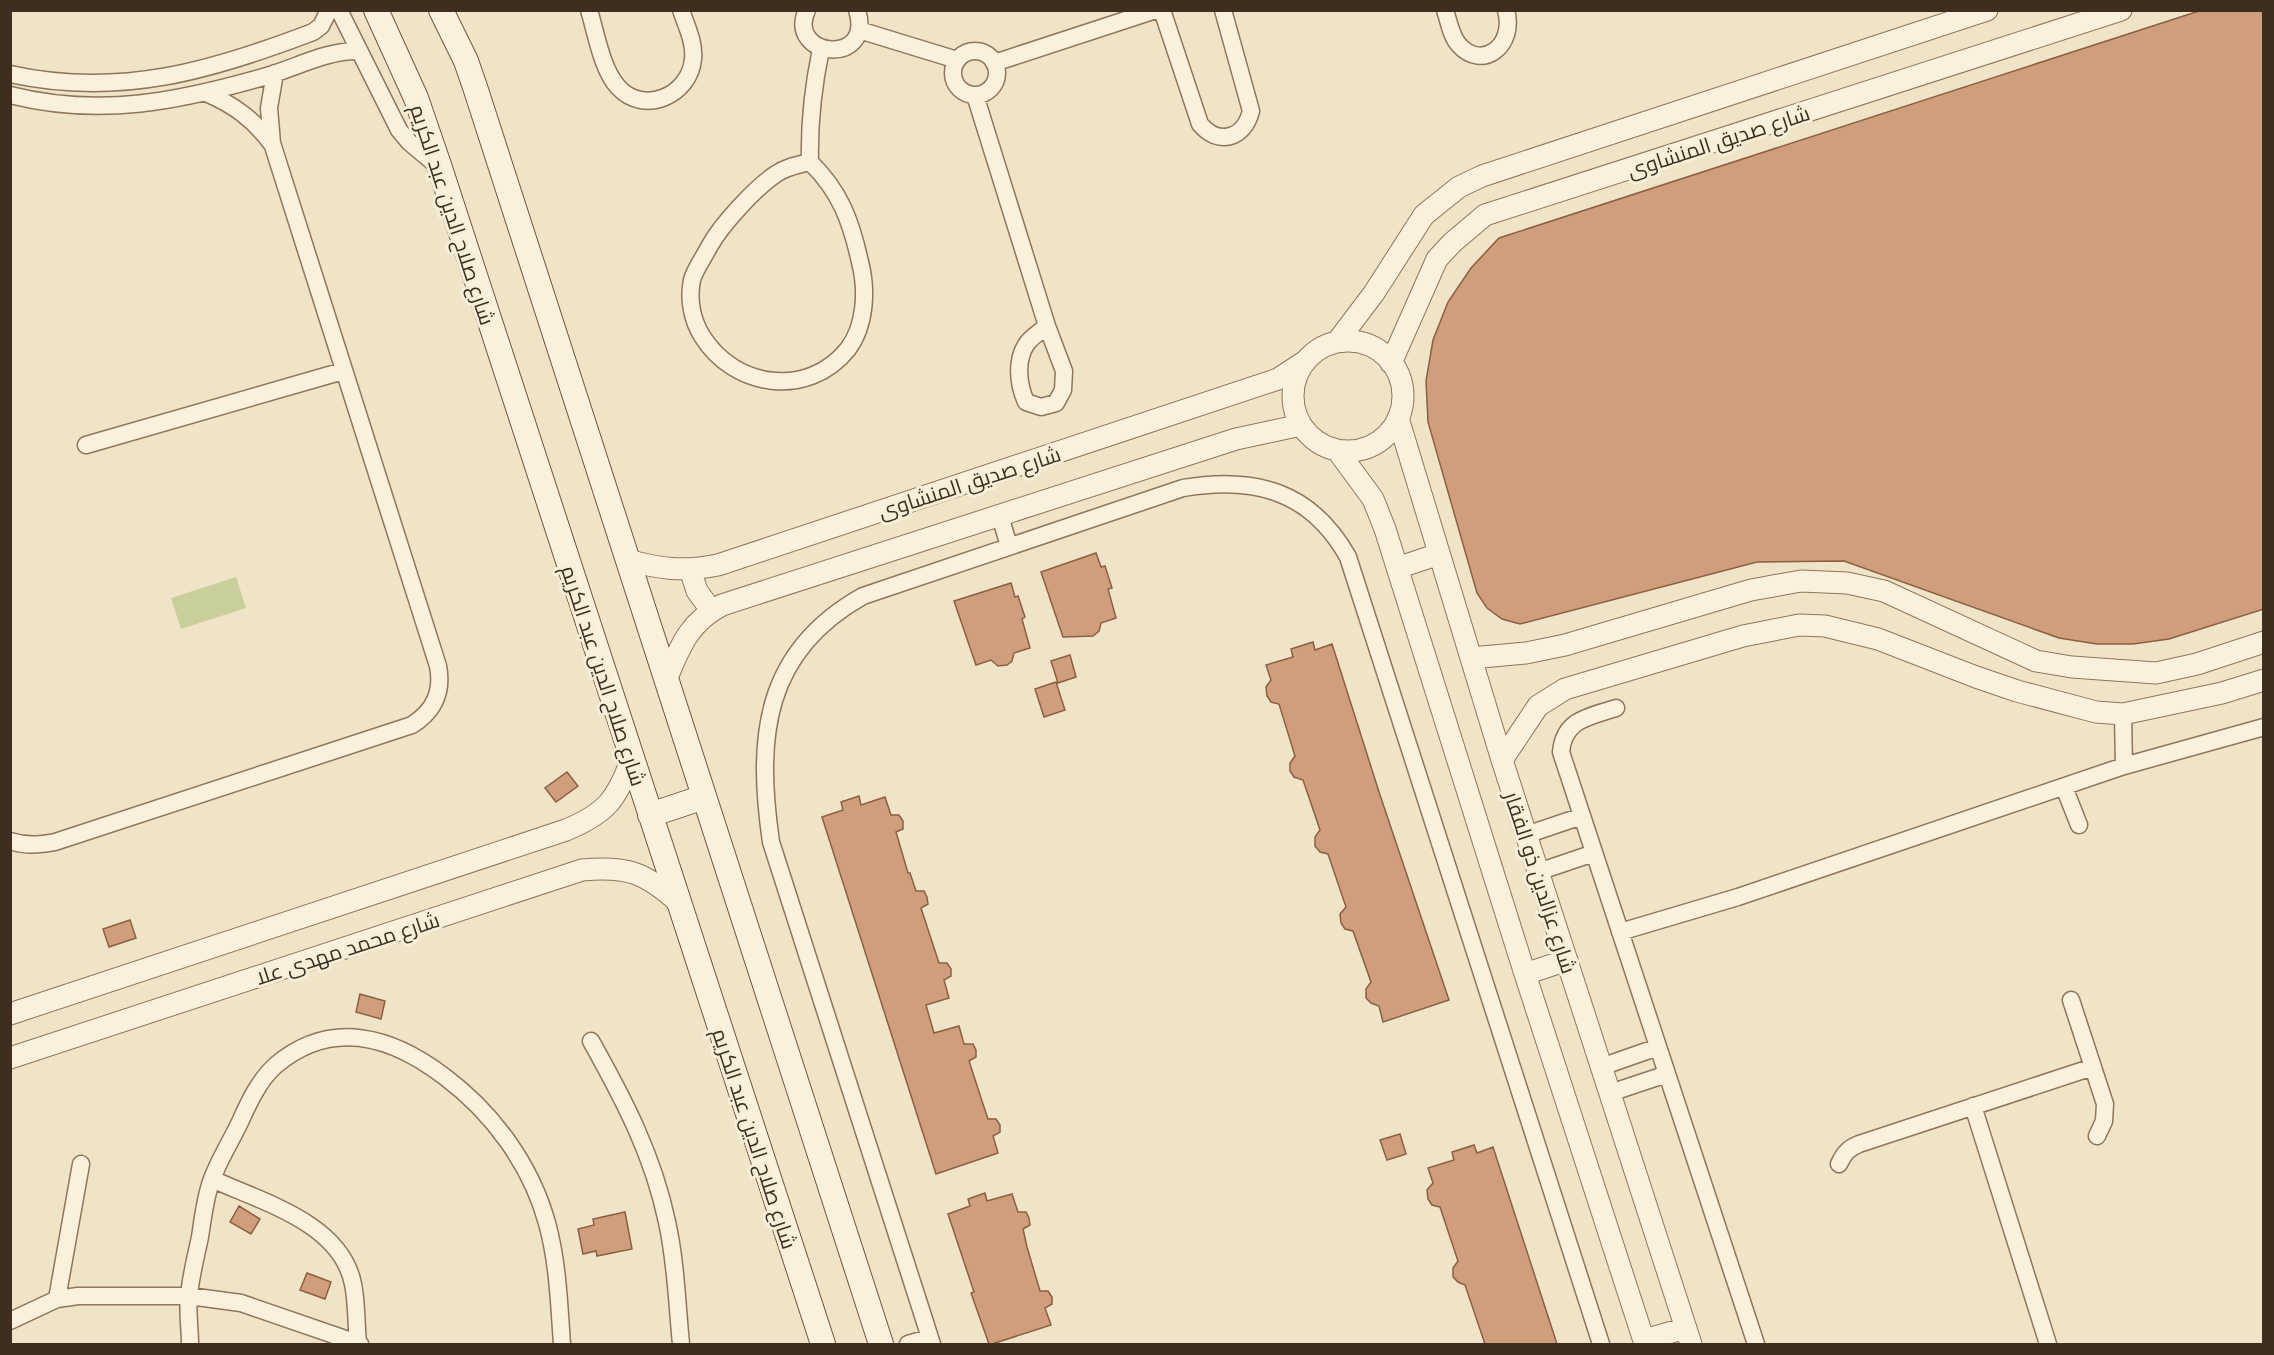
<svg xmlns="http://www.w3.org/2000/svg" width="2274" height="1355" viewBox="0 0 2274 1355" font-family="'Playfair Display',Cairo,serif">
  <rect width="100%" height="100%" fill="#f0e4c8"/>
  <path fill="#c9cf9b" d="M 236,577 L 246,608 L 181,629 L 171,598 Z"/>
  <path fill="#cf9f7d" stroke="#8d5f41" stroke-width="1.5" d="M 2202,10 L 2264,10 L 2264,609 L 2169,639 L 2133,644 L 2097,644 L 2059,638 L 1844,561 L 1757,562 L 1520,624 L 1502,619 L 1487,608 L 1477,593 L 1428,422 L 1426,381 L 1433,340 L 1448,302 L 1471,268 L 1499,238 Z
    M 1096,553 L 1101,567 L 1105,566 L 1112,588 L 1108,589 L 1116,618 L 1101,623 L 1099,631 L 1093,636 L 1063,637 L 1041,572 Z
    M 1011,583 L 1015,597 L 1018,596 L 1025,617 L 1022,619 L 1030,648 L 1014,653 L 1012,661 L 1007,665 L 998,666 L 991,660 L 976,665 L 954,601 Z
    M 1313,642 L 1315,650 L 1332,644 L 1380,795 L 1449,1000 L 1383,1022 L 1379,1006 L 1371,1003 L 1366,998 L 1366,989 L 1371,982 L 1353,931 L 1345,929 L 1341,923 L 1340,914 L 1346,907 L 1328,854 L 1320,852 L 1315,846 L 1315,837 L 1320,830 L 1303,780 L 1294,777 L 1290,771 L 1290,763 L 1295,756 L 1279,704 L 1271,702 L 1267,696 L 1266,687 L 1271,680 L 1266,665 L 1293,657 L 1291,649 Z
    M 1070,655 L 1076,677 L 1058,683 L 1051,661 Z
    M 1056,682 L 1065,710 L 1044,717 L 1035,689 Z
    M 567,772 L 578,786 L 556,802 L 545,788 Z
    M 859,796 L 861,805 L 885,797 L 891,815 L 899,815 L 903,821 L 903,829 L 896,832 L 908,873 L 910,873 L 916,891 L 924,891 L 927,897 L 928,904 L 921,908 L 939,963 L 947,963 L 951,969 L 951,976 L 944,980 L 949,998 L 926,1005 L 934,1033 L 959,1026 L 964,1044 L 973,1044 L 976,1050 L 976,1057 L 969,1061 L 982,1101 L 988,1119 L 996,1119 L 1000,1125 L 1000,1132 L 993,1136 L 998,1153 L 936,1174 L 822,817 L 843,810 L 841,802 Z
    M 130,920 L 136,938 L 109,947 L 103,929 Z
    M 360,994 L 385,1001 L 381,1019 L 356,1012 Z
    M 1400,1134 L 1406,1154 L 1387,1160 L 1380,1140 Z
    M 1474,1145 L 1477,1153 L 1493,1147 L 1557,1344 L 1485,1344 L 1465,1285 L 1458,1282 L 1453,1277 L 1453,1268 L 1458,1261 L 1440,1207 L 1432,1205 L 1428,1199 L 1427,1190 L 1433,1183 L 1428,1168 L 1454,1160 L 1452,1152 Z
    M 985,1193 L 987,1201 L 1012,1194 L 1018,1212 L 1026,1212 L 1029,1218 L 1030,1225 L 1023,1229 L 1027,1247 L 1040,1291 L 1048,1291 L 1052,1297 L 1052,1304 L 1045,1308 L 1051,1325 L 992,1344 L 989,1344 L 971,1293 L 974,1292 L 948,1214 L 970,1206 L 968,1199 Z
    M 239,1206 L 260,1219 L 251,1234 L 230,1222 Z
    M 625,1212 L 632,1249 L 597,1256 L 596,1251 L 583,1254 L 578,1229 L 594,1225 L 593,1219 Z
    M 307,1273 L 331,1282 L 325,1299 L 300,1290 Z"/>
  <g fill="none" stroke-linecap="round" stroke-linejoin="round">
    <defs>
      <path id="minor" d="M 339,10 L 399,130 L 409,142 L 439,167
        M 589,10 C 596,33 602,70 618,87 C 644,116 690,95 693,59 C 695,43 686,25 681,10
        M 807,10 C 785,57 875,68 857,10
        M 1162,10 L 1200,124 C 1218,146 1244,139 1251,111 L 1223,10
        M 1445,10 C 1449,22 1451,36 1459,45 C 1482,71 1516,46 1506,10
        M 859,30 L 957,60
        M953 73a22 22 0 1 1 44 0a22 22 0 1 1-44 0Z
        M 994,63 L 1156,10
        M 10,74 C 119,98 211,71 313,32 L 321,26 L 329,10
        M 206,93 C 234,105 253,119 271,143
        M 10,95 C 101,118 180,101 267,76 C 297,67 328,50 359,51
        M 975,95 L 1047,326 L 1064,371 L 1063,390 L 1056,403 L 1041,407 L 1026,402 C 1018,384 1015,359 1028,342 C 1033,336 1041,331 1047,326
        M 810,162 C 798,165 786,167 776,174 C 755,188 721,225 709,247 C 704,257 695,269 692,280 C 688,299 692,320 702,336 C 734,388 808,399 848,349 C 866,325 867,289 860,262 C 851,221 840,191 810,162 C 809,123 813,87 821,49
        M 86,445 L 343,371
        M 1000,516 L 1009,546
        M 1616,708 C 1589,717 1564,719 1561,752 L 1756,1344
        M 2123,714 L 2124,766
        M 2064,787 L 2079,825
        M 1526,835 L 1582,816
        M 10,841 C 26,846 39,845 55,842 L 412,725 C 434,711 443,692 438,666 L 272,143 L 269,108 L 275,73
        M 1538,872 L 1594,853
        M 1620,932 L 1738,897 L 2124,766 L 2264,727
        M 2071,1000 L 2105,1104 L 2104,1121 L 2097,1136
        M 591,1041 C 624,1100 653,1155 667,1222 C 676,1262 677,1304 681,1344
        M 1601,1067 L 1658,1047
        M 1610,1093 L 1667,1074
        M 1973,1106 L 2048,1344
        M 1839,1164 C 1844,1153 1849,1148 1859,1144 L 2093,1067
        M 212,1179 C 262,1202 341,1223 353,1284 C 357,1303 356,1324 358,1343
        M 57,1299 L 81,1164
        M 10,1321 L 57,1299 L 78,1296 L 189,1296 L 241,1303 L 360,1344
        M 190,1344 C 190,1328 187,1311 189,1295 C 191,1275 196,1256 200,1237 C 203,1218 205,1197 212,1179 C 219,1160 231,1141 240,1122 C 249,1102 259,1080 276,1065 C 332,1018 393,1037 445,1077 C 493,1113 531,1165 547,1223 C 558,1263 559,1304 562,1344
        M 908,1344 L 929,1338
        M 932,1344 L 771,842 C 756,738 763,652 863,596 L 1183,488 C 1255,476 1311,491 1348,557 L 1601,1344"/>
      <path id="tertiary" d="M1293 396a55 55 0 1 1 110 0a55 55 0 1 1-110 0Z
        M 1337,342 L 1374,293 L 1424,215 L 1459,187 L 1482,176 L 1987,10
        M 1391,363 L 1437,259 L 1453,242 L 1485,215 L 2121,10
        M 1398,418 L 1502,760 L 1691,1344
        M 1337,450 L 1373,499 L 1385,529 L 1525,974 L 1645,1344
        M 627,560 C 661,569 683,572 718,565 L 1278,379 L 1304,362
        M 1397,568 L 1439,554
        M 690,569 L 697,591 L 711,610
        M 1471,658 L 1526,653 L 1565,645 L 1751,590 L 1801,581 L 1847,583 L 1884,591 L 2036,661 L 2072,667 L 2156,673 L 2197,664 L 2264,642
        M 666,680 C 680,647 688,623 722,605 L 1236,439 L 1301,425
        M 1502,760 L 1538,706 L 1565,689 L 1743,636 L 1799,625 L 1825,626 L 1878,639 L 1976,677 L 2017,691 L 2096,712 L 2123,714 L 2222,693 L 2264,680
        M 1525,974 L 1567,960
        M 10,1014 L 566,830 C 607,813 617,799 632,758
        M 10,1058 L 582,870 C 627,866 645,872 679,903
        M 1644,1340 L 1686,1328"/>
      <path id="secondary" d="M 376,10 L 416,98 L 440,168 L 823,1344
        M 441,10 L 466,61 L 475,87 L 881,1344
        M 650,815 L 704,797"/>
    </defs>
    <use href="#minor" stroke="#8d765c" stroke-width="19"/>
    <use href="#tertiary" stroke="#8d765c" stroke-width="23"/>
    <use href="#secondary" stroke="#6f573f" stroke-width="26"/>
    <use href="#minor" stroke="#faf1dc" stroke-width="16"/>
    <use href="#tertiary" stroke="#faf1dc" stroke-width="21"/>
    <use href="#secondary" stroke="#faf1dc" stroke-width="24"/>
  </g>
  <g text-anchor="middle" dominant-baseline="central" stroke-width="6" stroke-linejoin="round" paint-order="stroke">
    <g font-size="21" fill="#3d2e20" stroke="#f7eed8">
      <text transform="translate(1718 140) rotate(-18)">شارع صديق المنشاوى</text>
      <text transform="translate(454 214) rotate(72)">شارع صلاح الدين عبد الكريم</text>
      <text transform="translate(969 481) rotate(-18)">شارع صديق المنشاوى</text>
      <text transform="translate(605 675) rotate(72)">شارع صلاح الدين عبد الكريم</text>
      <text transform="translate(1542 882) rotate(72)">شارع عزالدين ذو الفقار</text>
      <text transform="translate(347 947) rotate(-18)">شارع محمد مهدى علا</text>
      <text transform="translate(756 1138) rotate(72)">شارع صلاح الدين عبد الكريم</text>
    </g>
  </g>
  <rect width="2274" height="1355" fill="none" stroke="#3d2e20" stroke-width="24"/>
</svg>
